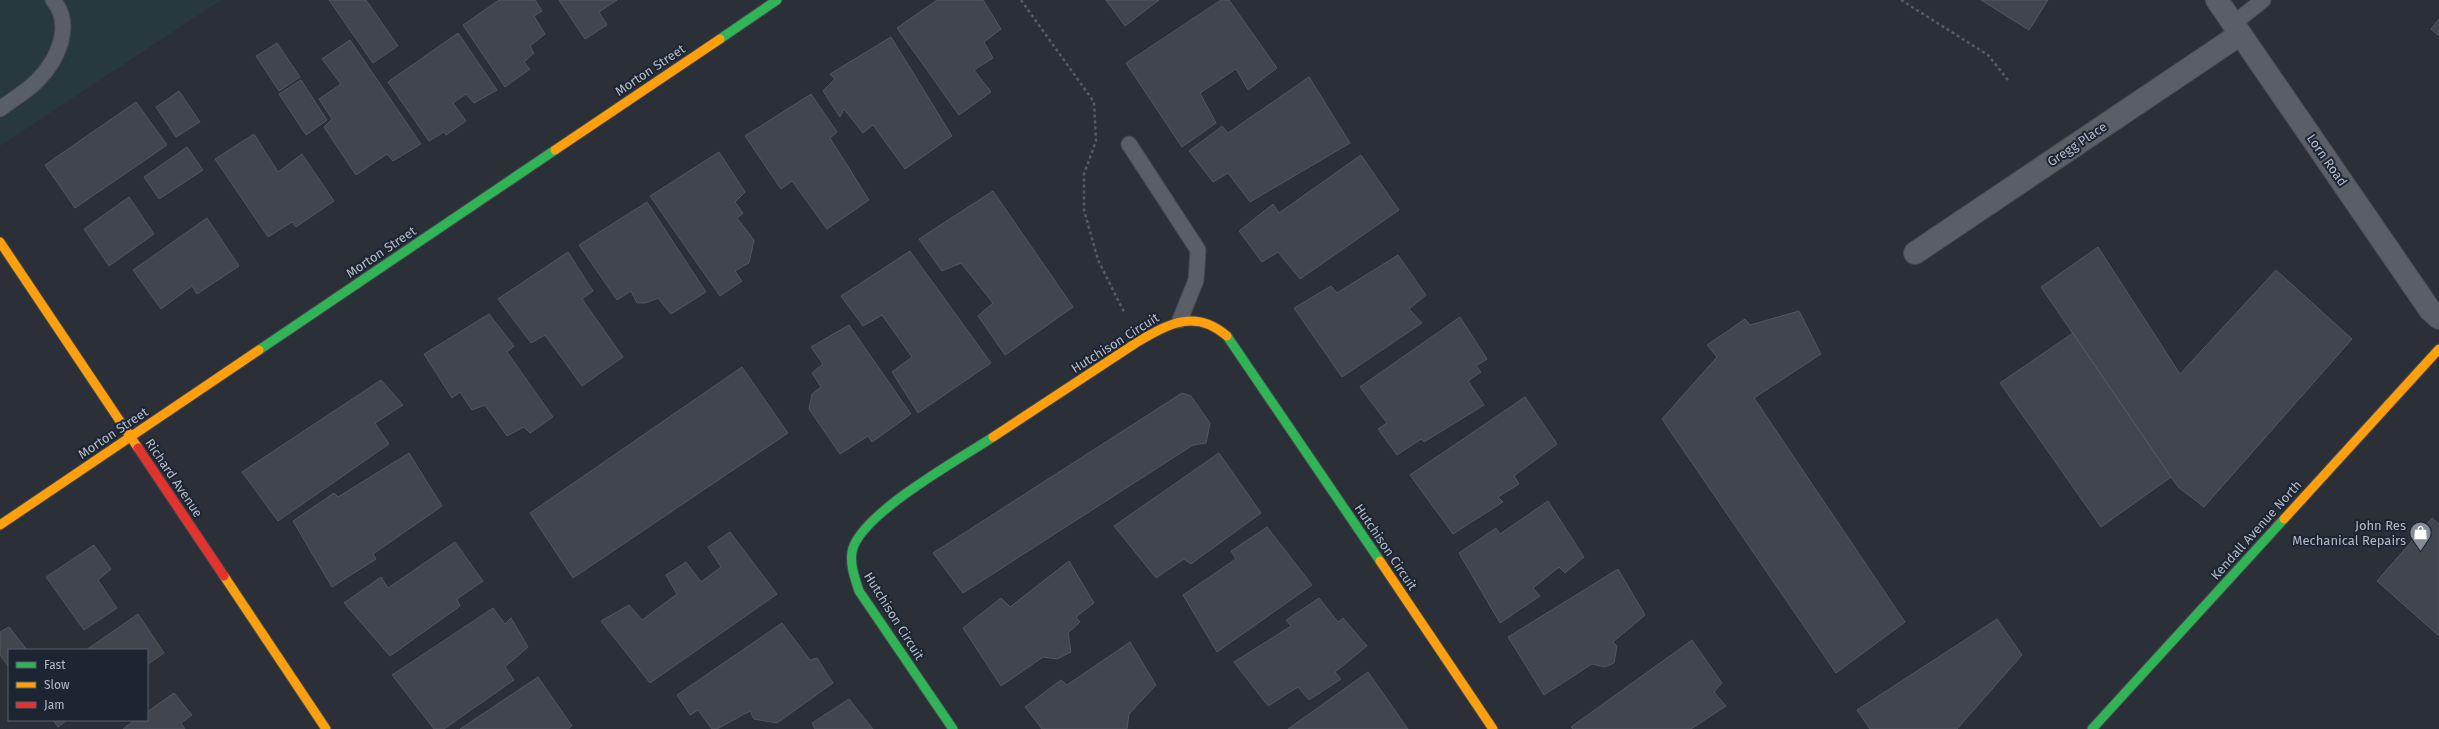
<svg xmlns="http://www.w3.org/2000/svg" width="2439" height="729" viewBox="0 0 2439 729" font-family="'Fira Sans',sans-serif">
  <rect width="100%" height="100%" fill="#2a2f38"/>
  <path fill="#27393e" d="M 0,0 L 221,0 L 0,146 Z"/>
  <path fill="#41454d" stroke="#52575f" d="M 329,0 L 366,0 L 398,46 L 373,63 Z
    M 499,0 L 535,0 L 542,11 L 534,16 L 545,34 L 530,46 L 534,53 L 524,62 L 530,69 L 505,87 L 463,25 Z
    M 559,0 L 617,0 L 599,12 L 607,25 L 585,39 Z
    M 937,0 L 983,0 L 1001,29 L 984,42 L 993,58 L 974,70 L 991,92 L 959,115 L 897,28 Z
    M 1106,0 L 1159,0 L 1125,26 Z
    M 1221,0 L 1229,0 L 1277,68 L 1248,90 L 1236,69 L 1200,93 L 1216,123 L 1182,147 L 1126,63 Z
    M 1981,0 L 2048,0 L 2029,30 Z
    M 2439,19 L 2439,36 L 2431,29 Z
    M 458,33 L 497,90 L 474,103 L 466,94 L 453,103 L 466,121 L 446,135 L 444,132 L 429,141 L 388,82 Z
    M 891,37 L 952,136 L 905,169 L 873,125 L 863,133 L 844,109 L 840,117 L 823,91 L 835,79 L 830,74 Z
    M 350,40 L 421,144 L 393,161 L 387,154 L 356,175 L 324,127 L 332,119 L 319,99 L 341,84 L 322,59 Z
    M 277,43 L 300,77 L 279,91 L 256,56 Z
    M 1309,77 L 1350,143 L 1250,202 L 1228,173 L 1213,182 L 1189,151 L 1222,126 L 1228,133 Z
    M 301,80 L 327,120 L 306,135 L 279,94 Z
    M 179,91 L 200,122 L 176,137 L 156,107 Z
    M 811,94 L 837,132 L 830,138 L 869,200 L 827,229 L 792,181 L 781,189 L 745,136 Z
    M 136,102 L 167,145 L 75,208 L 45,165 Z
    M 254,134 L 278,172 L 302,154 L 334,201 L 296,227 L 292,222 L 268,237 L 215,159 Z
    M 187,147 L 203,170 L 159,199 L 144,177 Z
    M 719,152 L 745,192 L 735,202 L 743,213 L 737,218 L 754,240 L 749,263 L 735,271 L 742,281 L 720,296 L 650,196 Z
    M 1361,155 L 1399,210 L 1300,279 L 1278,252 L 1262,262 L 1239,231 L 1273,204 L 1279,213 Z
    M 993,191 L 1073,307 L 1005,355 L 978,316 L 993,303 L 961,263 L 942,271 L 919,239 Z
    M 129,197 L 154,234 L 109,266 L 84,229 Z
    M 647,202 L 706,292 L 671,314 L 658,298 L 646,303 L 637,303 L 631,291 L 617,300 L 579,245 Z
    M 207,218 L 239,266 L 197,294 L 192,286 L 161,309 L 133,270 Z
    M 2098,247 L 2180,374 L 2276,270 L 2352,339 L 2204,507 L 2178,487 L 2041,287 Z
    M 910,251 L 991,363 L 918,413 L 892,372 L 912,357 L 882,315 L 863,326 L 841,296 Z
    M 568,252 L 593,291 L 582,299 L 623,357 L 582,386 L 545,335 L 531,343 L 498,299 Z
    M 1398,255 L 1426,295 L 1409,309 L 1422,323 L 1342,377 L 1294,308 L 1331,286 L 1337,293 Z
    M 1799,311 L 1821,354 L 1754,398 L 1905,622 L 1836,673 L 1662,419 L 1717,357 L 1707,345 L 1745,319 L 1750,325 Z
    M 489,314 L 514,346 L 507,352 L 553,417 L 530,433 L 524,427 L 507,436 L 485,405 L 472,410 L 460,392 L 452,398 L 424,354 Z
    M 1460,317 L 1487,359 L 1476,366 L 1481,372 L 1468,381 L 1484,405 L 1424,442 L 1421,439 L 1397,455 L 1378,429 L 1387,423 L 1360,387 Z
    M 849,325 L 911,414 L 872,442 L 868,436 L 840,454 L 809,409 L 812,394 L 821,387 L 812,373 L 823,364 L 811,347 Z
    M 2073,333 L 2171,477 L 2101,527 L 2000,383 Z
    M 742,367 L 788,433 L 573,578 L 530,513 Z
    M 381,380 L 403,405 L 375,423 L 389,444 L 278,521 L 242,472 Z
    M 1182,393 L 1191,396 L 1210,423 L 1206,443 L 1193,445 L 963,593 L 933,553 Z
    M 1525,397 L 1557,444 L 1514,476 L 1519,484 L 1498,497 L 1503,502 L 1453,534 L 1410,475 Z
    M 409,453 L 442,506 L 373,554 L 376,559 L 332,587 L 293,521 L 334,493 L 338,497 Z
    M 1219,453 L 1261,513 L 1191,564 L 1184,559 L 1156,578 L 1114,526 Z
    M 1548,501 L 1584,557 L 1565,573 L 1559,567 L 1533,588 L 1540,596 L 1500,623 L 1459,553 L 1496,528 L 1500,534 Z
    M 2432,518 L 2439,524 L 2439,636 L 2377,581 Z
    M 1267,527 L 1312,585 L 1217,652 L 1183,595 L 1236,559 L 1231,551 Z
    M 730,532 L 777,594 L 650,683 L 601,621 L 629,605 L 642,620 L 677,594 L 666,575 L 686,562 L 701,582 L 721,567 L 708,547 Z
    M 455,542 L 483,581 L 457,599 L 460,606 L 390,656 L 344,603 L 381,577 L 388,588 Z
    M 94,545 L 111,569 L 98,580 L 117,608 L 84,630 L 46,577 Z
    M 1069,561 L 1094,603 L 1076,617 L 1080,622 L 1068,633 L 1071,652 L 1057,659 L 1043,657 L 1001,686 L 963,628 L 1001,598 L 1010,607 Z
    M 1618,569 L 1645,615 L 1613,642 L 1617,646 L 1614,663 L 1605,667 L 1592,664 L 1544,695 L 1508,637 Z
    M 1319,598 L 1338,622 L 1343,618 L 1367,646 L 1335,672 L 1341,679 L 1309,700 L 1298,687 L 1268,706 L 1234,662 L 1291,626 L 1286,620 Z
    M 493,608 L 505,624 L 511,618 L 528,647 L 505,667 L 514,680 L 444,729 L 434,729 L 392,675 Z
    M 138,614 L 164,653 L 147,665 L 147,650 L 86,650 Z
    M 1997,619 L 2022,655 L 1957,729 L 1870,729 L 1857,710 Z
    M 782,623 L 810,660 L 817,658 L 833,683 L 777,723 L 754,719 L 750,711 L 717,729 L 712,729 L 698,710 L 690,715 L 677,695 Z
    M 9,627 L 27,650 L 9,650 L 9,667 L 0,655 L 0,632 Z
    M 1692,640 L 1722,683 L 1714,692 L 1726,706 L 1691,729 L 1573,729 L 1571,727 Z
    M 1130,642 L 1156,685 L 1129,714 L 1127,729 L 1042,729 L 1025,707 L 1061,680 L 1067,685 Z
    M 1368,672 L 1408,729 L 1288,729 Z
    M 538,677 L 572,726 L 568,729 L 460,729 Z
    M 174,693 L 192,715 L 181,723 L 185,729 L 123,729 L 135,720 L 147,720 L 147,712 Z
    M 849,699 L 873,729 L 815,729 L 812,723 Z
    M 53,720 L 67,720 L 58,727 Z"/>
  <g fill="none" stroke-linecap="round" stroke-linejoin="round">
    <defs>
      <path id="lane" d="M 2233,24 L 2263,0
        M 0,109 C 12,100 27,91 37,81 C 58,60 74,25 53,0
        M 1129,144 L 1198,250 L 1196,280 L 1180,320"/>
      <path id="street" d="M 2217,0 L 2430,310 L 2439,318
        M 1915,253 L 2239,35"/>
      <path id="fast" d="M 720,39 L 777,0
        M 1227,336 L 1380,561
        M 259,350 L 555,150
        M 953,729 L 859,591 C 855,578 850,566 852,552 C 858,515 960,459 993,437
        M 2092,729 L 2284,519"/>
      <path id="slow" d="M 555,150 L 720,39
        M 0,242 L 138,448
        M 993,437 L 1139,341 C 1170,323 1196,309 1227,336
        M 2284,519 L 2439,349
        M 0,525 L 259,350
        M 1380,561 L 1493,729
        M 224,576 L 326,729"/>
      <path id="jam" d="M 138,448 L 224,576"/>
    </defs>
    <use href="#lane" stroke="#464a51" stroke-width="17"/>
    <use href="#street" stroke="#464a51" stroke-width="24"/>
    <use href="#fast" stroke="#464a51" stroke-width="11"/>
    <use href="#slow" stroke="#464a51" stroke-width="11"/>
    <use href="#jam" stroke="#464a51" stroke-width="11"/>
    <path stroke="#575d63" stroke-width="2.5" stroke-dasharray="3 3" stroke-linecap="butt" d="M 1021,0 L 1094,102 L 1096,141 L 1084,174 L 1084,210 L 1098,260 L 1125,314
      M 1901,0 L 1988,55 L 2008,80"/>
    <use href="#lane" stroke="#5a5e66" stroke-width="15"/>
    <use href="#street" stroke="#5a5e66" stroke-width="22"/>
    <use href="#fast" stroke="#30b455" stroke-width="9"/>
    <use href="#slow" stroke="#ff9f0a" stroke-width="9"/>
    <use href="#jam" stroke="#e5322d" stroke-width="9"/>
  </g>
  <defs>
    <symbol id="shop-pin" viewBox="-11 -11 22 30"><path d="M0 17L-7.5 6A9.5 9.5 0 1 1 7.5 6Z" fill="#848a96" stroke="#1d2533"/><path d="M-5-2.5h2.3a2.7 3.5 0 0 1 5.4 0H5L5.5 6h-11ZM-1.5-2.5h3a1.5 2.3 0 0 0-3 0Z" fill="#fff"/></symbol>
  </defs>
  <g fill-rule="evenodd">
    <use href="#shop-pin" x="2408" y="520" width="25" height="34"/>
  </g>
  <g text-anchor="middle" dominant-baseline="central" stroke-width="4" stroke-linejoin="round" paint-order="stroke">
    <g font-size="13" fill="#b4bbc9" stroke="#1d2533">
      <text transform="translate(650 70) rotate(-34)">Morton Street</text>
      <text transform="translate(2077 144) rotate(-34)">Gregg Place</text>
      <text transform="translate(2327 160) rotate(55)">Lorn Road</text>
      <text transform="translate(381 252) rotate(-34)">Morton Street</text>
      <text transform="translate(1115 343) rotate(-32)">Hutchison Circuit</text>
      <text transform="translate(113 433) rotate(-34)">Morton Street</text>
      <text transform="translate(174 478) rotate(56)">Richard Avenue</text>
      <text transform="translate(2256 530) rotate(-48)">Kendall Avenue North</text>
      <text transform="translate(1386 547) rotate(56)">Hutchison Circuit</text>
      <text transform="translate(894 616) rotate(58)">Hutchison Circuit</text>
    </g>
    <g font-size="13" fill="#b4bbc9" stroke="#1d2533" text-anchor="end">
      <text x="2406" y="525">John Res<tspan x="2406" dy="15">Mechanical Repairs</tspan></text>
    </g>
  </g>
  <rect x="8" y="649" width="140" height="72" fill="#1d2533" stroke="#59616f"/>
  <rect x="16" y="662" width="20" height="6" fill="#30b455" stroke="#59616f"/>
  <text x="44" y="669" font-size="12" fill="#b4bbc9">Fast</text>
  <rect x="16" y="682" width="20" height="6" fill="#ff9f0a" stroke="#59616f"/>
  <text x="44" y="689" font-size="12" fill="#b4bbc9">Slow</text>
  <rect x="16" y="702" width="20" height="6" fill="#e5322d" stroke="#59616f"/>
  <text x="44" y="709" font-size="12" fill="#b4bbc9">Jam</text>
</svg>
